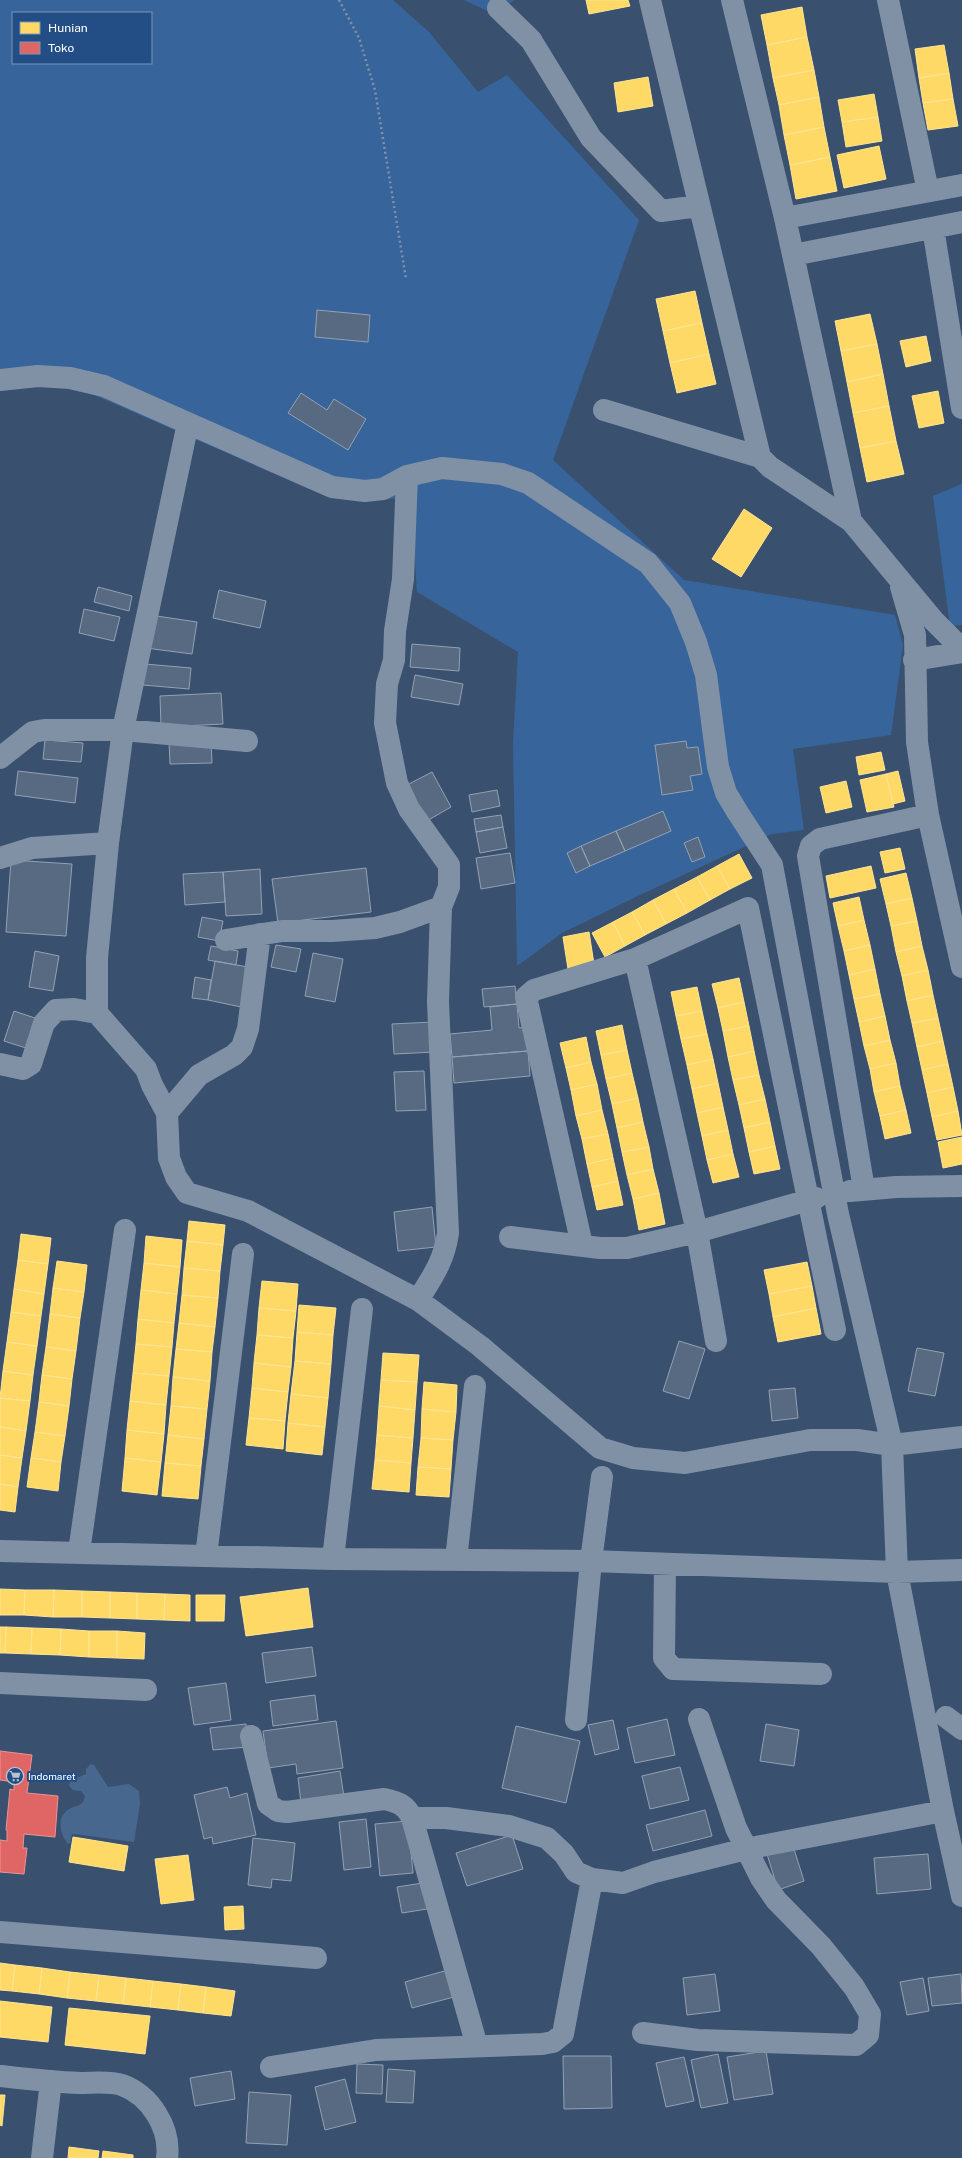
<svg xmlns="http://www.w3.org/2000/svg" width="962" height="2158" viewBox="0 0 962 2158" font-family="'Public Sans',sans-serif">
  <rect width="100%" height="100%" fill="#39516f"/>
  <path fill="#37659b" fill-rule="evenodd" d="M 0,0 L 393,0 L 429,32 L 478,92 L 507,75 L 639,220 L 553,460 L 684,580 L 895,615 L 903,645 L 891,735 L 793,749 L 804,830 L 772,834 L 642,894 L 562,933 L 517,966 L 513,743 L 518,652 L 417,592 L 411,501 L 309,489 L 69,384 L 0,386 ZM 13,13 L 151,13 L 151,63 L 13,63 Z
    M 464,0 L 514,0 L 494,14 Z
    M 962,484 L 962,625 L 950,626 L 933,496 Z"/>
  <path fill="#48678e" d="M 91,1764 L 94,1765 L 108,1787 L 129,1784 L 139,1791 L 140,1804 L 134,1842 L 75,1834 L 72,1834 L 70,1843 L 68,1844 C 59,1833 56,1815 71,1808 C 75,1806 79,1806 83,1802 L 85,1796 L 81,1791 L 73,1790 L 69,1786 L 70,1781 L 86,1774 L 86,1769 Z"/>
  <path fill="#ffd966" stroke="#ffe494" d="M 586,0 L 628,0 L 630,6 L 589,14 Z
    M 802,7 L 807,37 L 767,45 L 761,15 Z
    M 807,37 L 814,70 L 773,78 L 767,45 Z
    M 944,45 L 949,73 L 919,78 L 915,49 Z
    M 814,70 L 819,97 L 779,105 L 773,78 Z
    M 949,73 L 953,99 L 923,103 L 919,78 Z
    M 648,77 L 653,106 L 618,112 L 614,83 Z
    M 874,94 L 878,117 L 842,122 L 838,100 Z
    M 819,97 L 824,127 L 784,135 L 779,105 Z
    M 953,99 L 958,126 L 928,130 L 923,103 Z
    M 878,117 L 882,141 L 846,147 L 842,122 Z
    M 824,127 L 830,157 L 790,165 L 784,135 Z
    M 879,146 L 886,179 L 844,188 L 837,155 Z
    M 830,157 L 837,191 L 796,199 L 790,165 Z
    M 695,291 L 702,323 L 663,331 L 656,299 Z
    M 870,314 L 877,344 L 841,351 L 835,321 Z
    M 702,323 L 709,354 L 670,363 L 663,331 Z
    M 926,336 L 931,361 L 906,367 L 900,341 Z
    M 877,344 L 883,374 L 847,382 L 841,351 Z
    M 709,354 L 716,384 L 677,393 L 670,363 Z
    M 883,374 L 889,406 L 853,413 L 847,382 Z
    M 938,391 L 944,423 L 919,428 L 912,396 Z
    M 889,406 L 896,441 L 860,448 L 853,413 Z
    M 896,441 L 904,474 L 867,482 L 860,448 Z
    M 744,509 L 772,528 L 741,577 L 712,559 Z
    M 881,752 L 885,770 L 859,775 L 856,757 Z
    M 898,771 L 905,801 L 893,804 L 886,774 Z
    M 886,774 L 894,807 L 867,812 L 860,780 Z
    M 846,781 L 852,807 L 826,813 L 820,787 Z
    M 900,848 L 905,869 L 885,873 L 880,852 Z
    M 739,854 L 752,878 L 730,889 L 717,866 Z
    M 717,866 L 730,889 L 710,900 L 697,877 Z
    M 871,866 L 876,888 L 830,898 L 826,876 Z
    M 906,873 L 912,898 L 886,904 L 880,879 Z
    M 697,877 L 710,900 L 687,913 L 674,889 Z
    M 674,889 L 687,913 L 666,924 L 653,900 Z
    M 859,897 L 864,920 L 838,926 L 833,903 Z
    M 912,898 L 917,921 L 891,926 L 886,904 Z
    M 653,900 L 666,924 L 645,935 L 632,912 Z
    M 632,912 L 645,935 L 625,946 L 613,922 Z
    M 864,920 L 870,945 L 844,951 L 838,926 Z
    M 917,921 L 922,946 L 896,952 L 891,926 Z
    M 613,922 L 625,946 L 605,957 L 592,933 Z
    M 589,932 L 594,964 L 568,969 L 563,937 Z
    M 870,945 L 875,969 L 849,975 L 844,951 Z
    M 922,946 L 928,970 L 902,976 L 896,952 Z
    M 875,969 L 880,994 L 854,999 L 849,975 Z
    M 928,970 L 933,995 L 907,1001 L 902,976 Z
    M 739,978 L 744,1002 L 718,1008 L 712,984 Z
    M 697,987 L 702,1011 L 676,1016 L 671,992 Z
    M 880,994 L 885,1016 L 859,1022 L 854,999 Z
    M 933,995 L 938,1018 L 912,1023 L 907,1001 Z
    M 744,1002 L 749,1026 L 723,1031 L 718,1008 Z
    M 702,1011 L 707,1034 L 681,1039 L 676,1016 Z
    M 885,1016 L 890,1040 L 864,1046 L 859,1022 Z
    M 938,1018 L 943,1041 L 917,1047 L 912,1023 Z
    M 622,1025 L 627,1050 L 601,1055 L 596,1031 Z
    M 749,1026 L 754,1051 L 728,1057 L 723,1031 Z
    M 707,1034 L 713,1059 L 687,1065 L 681,1039 Z
    M 586,1037 L 591,1062 L 566,1068 L 560,1043 Z
    M 890,1040 L 896,1063 L 870,1069 L 864,1046 Z
    M 943,1041 L 948,1064 L 922,1070 L 917,1047 Z
    M 627,1050 L 632,1073 L 606,1079 L 601,1055 Z
    M 754,1051 L 759,1075 L 733,1080 L 728,1057 Z
    M 713,1059 L 718,1083 L 692,1089 L 687,1065 Z
    M 591,1062 L 597,1084 L 571,1090 L 566,1068 Z
    M 896,1063 L 900,1086 L 874,1092 L 870,1069 Z
    M 948,1064 L 953,1087 L 927,1093 L 922,1070 Z
    M 632,1073 L 638,1098 L 612,1104 L 606,1079 Z
    M 759,1075 L 765,1099 L 739,1105 L 733,1080 Z
    M 718,1083 L 723,1107 L 697,1113 L 692,1089 Z
    M 597,1084 L 602,1110 L 576,1116 L 571,1090 Z
    M 900,1086 L 906,1110 L 880,1116 L 874,1092 Z
    M 953,1087 L 958,1111 L 932,1117 L 927,1093 Z
    M 638,1098 L 643,1122 L 617,1128 L 612,1104 Z
    M 765,1099 L 770,1122 L 744,1128 L 739,1105 Z
    M 723,1107 L 728,1130 L 702,1136 L 697,1113 Z
    M 602,1110 L 608,1134 L 582,1139 L 576,1116 Z
    M 906,1110 L 911,1133 L 885,1139 L 880,1116 Z
    M 958,1111 L 962,1135 L 937,1140 L 932,1117 Z
    M 643,1122 L 649,1147 L 622,1152 L 617,1128 Z
    M 770,1122 L 775,1146 L 749,1152 L 744,1128 Z
    M 728,1130 L 733,1154 L 707,1160 L 702,1136 Z
    M 608,1134 L 613,1158 L 587,1164 L 582,1139 Z
    M 962,1137 L 962,1164 L 943,1168 L 938,1142 Z
    M 775,1146 L 780,1169 L 754,1174 L 749,1152 Z
    M 649,1147 L 653,1169 L 627,1175 L 622,1152 Z
    M 733,1154 L 739,1177 L 713,1183 L 707,1160 Z
    M 613,1158 L 618,1181 L 592,1187 L 587,1164 Z
    M 653,1169 L 659,1193 L 633,1199 L 627,1175 Z
    M 618,1181 L 623,1205 L 597,1210 L 592,1187 Z
    M 659,1193 L 665,1224 L 639,1230 L 633,1199 Z
    M 189,1221 L 225,1225 L 223,1245 L 187,1241 Z
    M 21,1234 L 51,1238 L 48,1264 L 18,1260 Z
    M 146,1236 L 182,1240 L 180,1267 L 144,1263 Z
    M 187,1241 L 223,1245 L 220,1271 L 184,1268 Z
    M 18,1260 L 48,1264 L 44,1294 L 14,1289 Z
    M 57,1261 L 87,1265 L 84,1292 L 53,1288 Z
    M 807,1262 L 812,1286 L 769,1294 L 764,1270 Z
    M 144,1263 L 180,1267 L 177,1294 L 141,1290 Z
    M 184,1268 L 220,1271 L 218,1298 L 182,1295 Z
    M 262,1281 L 298,1284 L 296,1311 L 259,1308 Z
    M 812,1286 L 816,1308 L 773,1317 L 769,1294 Z
    M 53,1288 L 84,1292 L 80,1318 L 50,1314 Z
    M 14,1289 L 44,1294 L 41,1316 L 11,1312 Z
    M 141,1290 L 177,1294 L 174,1323 L 138,1319 Z
    M 182,1295 L 218,1298 L 215,1327 L 179,1323 Z
    M 299,1305 L 336,1308 L 333,1335 L 297,1332 Z
    M 259,1308 L 296,1311 L 293,1338 L 257,1335 Z
    M 816,1308 L 821,1334 L 778,1342 L 773,1317 Z
    M 11,1312 L 41,1316 L 37,1346 L 7,1342 Z
    M 50,1314 L 80,1318 L 76,1351 L 46,1347 Z
    M 138,1319 L 174,1323 L 172,1347 L 136,1344 Z
    M 179,1323 L 215,1327 L 212,1352 L 176,1349 Z
    M 297,1332 L 333,1335 L 331,1364 L 295,1361 Z
    M 257,1335 L 293,1338 L 291,1367 L 254,1363 Z
    M 7,1342 L 37,1346 L 33,1375 L 3,1371 Z
    M 136,1344 L 172,1347 L 169,1376 L 133,1373 Z
    M 46,1347 L 76,1351 L 72,1379 L 42,1375 Z
    M 176,1349 L 212,1352 L 210,1381 L 173,1377 Z
    M 383,1353 L 419,1355 L 417,1382 L 381,1380 Z
    M 295,1361 L 331,1364 L 328,1398 L 291,1394 Z
    M 254,1363 L 291,1367 L 288,1392 L 252,1388 Z
    M 3,1371 L 33,1375 L 30,1401 L 0,1398 Z
    M 133,1373 L 169,1376 L 166,1405 L 130,1401 Z
    M 42,1375 L 72,1379 L 69,1406 L 39,1402 Z
    M 173,1377 L 210,1381 L 207,1409 L 171,1406 Z
    M 381,1380 L 417,1382 L 415,1410 L 379,1406 Z
    M 424,1382 L 457,1385 L 456,1412 L 422,1409 Z
    M 252,1388 L 288,1392 L 285,1421 L 249,1418 Z
    M 291,1394 L 328,1398 L 325,1427 L 288,1423 Z
    M 0,1398 L 30,1401 L 26,1431 L 0,1427 Z
    M 130,1401 L 166,1405 L 164,1434 L 127,1430 Z
    M 39,1402 L 69,1406 L 65,1436 L 35,1432 Z
    M 171,1406 L 207,1409 L 204,1439 L 168,1435 Z
    M 379,1406 L 415,1410 L 413,1438 L 377,1435 Z
    M 422,1409 L 456,1412 L 453,1440 L 421,1438 Z
    M 249,1418 L 285,1421 L 283,1449 L 246,1445 Z
    M 288,1423 L 325,1427 L 322,1455 L 286,1451 Z
    M 0,1427 L 26,1431 L 22,1458 L 0,1455 Z
    M 127,1430 L 164,1434 L 161,1462 L 125,1458 Z
    M 35,1432 L 65,1436 L 61,1462 L 31,1458 Z
    M 168,1435 L 204,1439 L 201,1466 L 165,1463 Z
    M 377,1435 L 413,1438 L 411,1463 L 375,1460 Z
    M 421,1438 L 453,1440 L 451,1469 L 418,1467 Z
    M 0,1455 L 22,1458 L 18,1487 L 0,1484 Z
    M 31,1458 L 61,1462 L 58,1491 L 27,1487 Z
    M 125,1458 L 161,1462 L 157,1495 L 122,1491 Z
    M 375,1460 L 411,1463 L 409,1492 L 372,1489 Z
    M 165,1463 L 201,1466 L 198,1499 L 162,1496 Z
    M 418,1467 L 451,1469 L 449,1497 L 416,1495 Z
    M 0,1484 L 18,1487 L 15,1512 L 0,1510 Z
    M 308,1588 L 313,1627 L 246,1636 L 240,1597 Z
    M 0,1589 L 25,1590 L 24,1615 L 0,1615 Z
    M 25,1590 L 54,1590 L 53,1617 L 24,1615 Z
    M 54,1590 L 82,1591 L 82,1617 L 53,1617 Z
    M 82,1591 L 110,1592 L 110,1618 L 82,1617 Z
    M 110,1592 L 137,1593 L 137,1619 L 110,1618 Z
    M 137,1593 L 165,1594 L 164,1620 L 137,1619 Z
    M 165,1594 L 190,1595 L 190,1621 L 164,1620 Z
    M 196,1595 L 225,1595 L 224,1621 L 196,1621 Z
    M 0,1627 L 6,1627 L 5,1653 L 0,1653 Z
    M 6,1627 L 32,1628 L 31,1654 L 5,1653 Z
    M 32,1628 L 61,1629 L 60,1655 L 31,1654 Z
    M 61,1629 L 89,1631 L 89,1657 L 60,1655 Z
    M 89,1631 L 117,1631 L 117,1658 L 89,1657 Z
    M 117,1631 L 145,1633 L 144,1659 L 117,1658 Z
    M 73,1837 L 128,1846 L 124,1871 L 69,1862 Z
    M 188,1855 L 194,1900 L 161,1904 L 155,1859 Z
    M 243,1906 L 244,1929 L 225,1930 L 224,1907 Z
    M 0,1963 L 15,1965 L 12,1991 L 0,1990 Z
    M 15,1965 L 42,1968 L 39,1994 L 12,1991 Z
    M 42,1968 L 70,1972 L 67,1998 L 39,1994 Z
    M 70,1972 L 99,1975 L 96,2001 L 67,1998 Z
    M 99,1975 L 126,1978 L 123,2004 L 96,2001 Z
    M 126,1978 L 153,1981 L 150,2007 L 123,2004 Z
    M 153,1981 L 181,1984 L 178,2010 L 150,2007 Z
    M 181,1984 L 206,1987 L 203,2013 L 178,2010 Z
    M 206,1987 L 235,1991 L 231,2016 L 203,2013 Z
    M 0,2001 L 52,2007 L 48,2042 L 0,2037 Z
    M 69,2008 L 150,2016 L 145,2054 L 65,2045 Z
    M 0,2095 L 5,2095 L 2,2126 L 0,2125 Z
    M 69,2147 L 99,2151 L 98,2158 L 68,2158 Z
    M 103,2151 L 133,2155 L 133,2158 L 102,2158 Z"/>
  <path fill="#e06666" stroke="#e99494" d="M 0,1751 L 32,1755 L 27,1793 L 58,1796 L 55,1837 L 24,1834 L 23,1848 L 27,1848 L 24,1874 L 0,1872 L 0,1840 L 7,1841 L 7,1830 L 6,1830 L 10,1789 L 14,1790 L 14,1782 L 0,1780 Z"/>
  <path fill="#576a81" stroke="#93a1b3" d="M 317,310 L 370,315 L 368,342 L 315,337 Z
    M 301,393 L 327,410 L 334,399 L 366,419 L 348,450 L 288,413 Z
    M 98,587 L 132,596 L 129,611 L 94,602 Z
    M 219,590 L 266,601 L 260,628 L 213,618 Z
    M 84,609 L 120,617 L 114,641 L 79,633 Z
    M 150,615 L 197,622 L 192,654 L 146,648 Z
    M 412,644 L 460,648 L 459,671 L 410,667 Z
    M 145,664 L 191,668 L 189,689 L 143,685 Z
    M 415,675 L 463,684 L 459,705 L 411,697 Z
    M 221,693 L 223,724 L 161,727 L 160,696 Z
    M 45,740 L 83,743 L 81,762 L 43,759 Z
    M 211,740 L 212,763 L 170,764 L 169,741 Z
    M 686,741 L 687,748 L 698,747 L 702,774 L 690,776 L 693,790 L 662,795 L 655,745 Z
    M 18,771 L 78,778 L 75,803 L 15,795 Z
    M 432,772 L 451,807 L 425,822 L 405,786 Z
    M 497,790 L 500,806 L 472,812 L 469,795 Z
    M 663,811 L 671,831 L 625,851 L 616,831 Z
    M 501,815 L 503,827 L 476,832 L 474,819 Z
    M 503,827 L 507,848 L 480,853 L 476,832 Z
    M 616,831 L 625,851 L 590,866 L 581,846 Z
    M 698,837 L 705,857 L 692,862 L 684,843 Z
    M 581,846 L 590,866 L 576,873 L 567,853 Z
    M 510,853 L 515,883 L 481,889 L 476,858 Z
    M 11,860 L 72,864 L 66,936 L 6,932 Z
    M 366,868 L 371,912 L 278,923 L 272,879 Z
    M 260,869 L 262,914 L 226,916 L 223,872 Z
    M 223,872 L 225,902 L 185,905 L 183,874 Z
    M 202,917 L 223,921 L 219,941 L 198,937 Z
    M 276,945 L 301,949 L 296,972 L 271,967 Z
    M 211,946 L 238,951 L 236,965 L 208,960 Z
    M 35,951 L 59,956 L 53,991 L 29,987 Z
    M 313,953 L 343,959 L 335,1002 L 305,996 Z
    M 215,961 L 248,967 L 241,1007 L 208,1000 Z
    M 195,977 L 211,980 L 208,1000 L 192,998 Z
    M 515,986 L 517,1004 L 484,1007 L 482,989 Z
    M 517,1004 L 519,1028 L 526,1027 L 528,1051 L 452,1057 L 450,1034 L 492,1030 L 490,1007 Z
    M 14,1011 L 38,1019 L 29,1049 L 4,1041 Z
    M 433,1022 L 435,1052 L 394,1054 L 392,1024 Z
    M 528,1051 L 530,1076 L 454,1083 L 452,1057 Z
    M 424,1071 L 426,1110 L 396,1111 L 394,1072 Z
    M 432,1207 L 436,1247 L 398,1251 L 394,1212 Z
    M 679,1341 L 705,1349 L 689,1399 L 663,1391 Z
    M 917,1348 L 944,1353 L 935,1396 L 908,1391 Z
    M 795,1388 L 798,1418 L 772,1421 L 769,1390 Z
    M 312,1647 L 316,1676 L 266,1683 L 262,1653 Z
    M 226,1683 L 231,1720 L 194,1725 L 188,1688 Z
    M 315,1695 L 318,1720 L 273,1726 L 270,1701 Z
    M 667,1719 L 675,1755 L 635,1763 L 627,1728 Z
    M 613,1720 L 619,1749 L 595,1755 L 588,1725 Z
    M 336,1721 L 343,1768 L 297,1774 L 296,1764 L 268,1768 L 263,1731 Z
    M 246,1724 L 248,1747 L 213,1750 L 210,1728 Z
    M 766,1724 L 799,1730 L 794,1766 L 760,1761 Z
    M 516,1726 L 580,1741 L 566,1803 L 502,1788 Z
    M 680,1767 L 689,1800 L 650,1809 L 642,1776 Z
    M 340,1771 L 344,1797 L 301,1803 L 298,1778 Z
    M 227,1787 L 230,1798 L 247,1793 L 256,1835 L 213,1844 L 212,1837 L 204,1839 L 194,1795 Z
    M 705,1810 L 712,1836 L 653,1851 L 646,1825 Z
    M 366,1819 L 371,1867 L 344,1870 L 339,1822 Z
    M 408,1821 L 413,1873 L 380,1876 L 375,1824 Z
    M 512,1835 L 523,1869 L 467,1886 L 456,1853 Z
    M 253,1838 L 295,1843 L 291,1881 L 272,1879 L 271,1888 L 248,1885 Z
    M 793,1846 L 804,1881 L 778,1890 L 767,1854 Z
    M 928,1854 L 931,1889 L 877,1894 L 874,1858 Z
    M 423,1883 L 427,1909 L 402,1913 L 397,1887 Z
    M 448,1970 L 454,1997 L 412,2008 L 405,1982 Z
    M 715,1974 L 720,2011 L 687,2015 L 683,1978 Z
    M 961,1974 L 962,2003 L 932,2006 L 928,1978 Z
    M 923,1978 L 929,2011 L 907,2015 L 900,1982 Z
    M 766,2051 L 773,2094 L 734,2100 L 727,2057 Z
    M 718,2054 L 728,2103 L 701,2108 L 691,2060 Z
    M 563,2056 L 611,2056 L 612,2108 L 564,2109 Z
    M 684,2057 L 694,2101 L 666,2107 L 656,2063 Z
    M 357,2064 L 383,2065 L 382,2094 L 356,2093 Z
    M 388,2069 L 415,2071 L 413,2103 L 386,2102 Z
    M 231,2071 L 235,2099 L 195,2106 L 190,2078 Z
    M 345,2079 L 356,2122 L 325,2130 L 315,2087 Z
    M 249,2092 L 291,2095 L 287,2145 L 246,2143 Z"/>
  <g fill="none" stroke-linecap="round" stroke-linejoin="round">
    <path stroke="#8091a5" stroke-width="2.5" stroke-dasharray="2 3" stroke-linecap="butt" d="M 339,0 L 359,38 L 375,90 L 406,279"/>
    <path stroke="#8091a5" stroke-width="22" d="M 650,0 L 760,457
      M 732,0 L 785,218 L 851,521
      M 888,0 L 928,191
      M 498,8 L 531,40 L 591,138 L 661,211 L 699,206
      M 785,218 L 962,185
      M 933,228 L 962,408
      M 793,255 L 962,222
      M 0,380 L 38,376 L 70,378 L 104,386 L 332,487 L 365,491 L 383,489 L 407,476 L 442,468 L 502,474 L 528,483 L 648,563 L 680,603 L 696,642 L 706,675 L 718,767 L 726,793 L 738,813 L 772,865 L 838,1214 L 892,1445 L 897,1572 L 943,1811 L 962,1896
      M 604,410 L 760,457 L 770,467 L 851,521 L 934,621 L 962,649
      M 188,423 L 123,730 L 108,843 L 97,958 L 97,1013 L 146,1069 L 152,1085 L 167,1113 L 169,1158 L 176,1177 L 187,1193 L 248,1211 L 418,1300 L 480,1346 L 600,1448 L 633,1458 L 685,1463 L 810,1440 L 857,1440 L 892,1445 L 962,1437
      M 407,476 L 403,579 L 395,631 L 394,660 L 387,684 L 385,723 L 397,783 L 409,809 L 449,865 L 449,887 L 441,907 L 438,1002 L 448,1233 C 444,1261 433,1276 418,1300
      M 901,587 L 915,635 L 917,742 L 928,815 L 962,967
      M 914,660 L 962,652
      M 0,758 L 33,732 L 44,730 L 123,730 L 247,741
      M 0,858 L 32,848 L 108,843
      M 226,940 L 282,931 L 332,931 L 375,928 L 400,922 L 441,907
      M 635,959 L 697,1232 L 716,1341
      M 0,1064 L 23,1069 L 31,1064 L 44,1023 L 56,1010 L 74,1009 L 97,1013
      M 167,1113 L 199,1075 L 234,1055 L 242,1047 L 248,1029 L 260,934
      M 864,1189 L 808,856 L 811,846 L 820,839 L 928,815
      M 850,1191 L 896,1187 L 962,1186
      M 510,1237 L 600,1248 L 627,1248 L 697,1232 L 816,1198
      M 582,1245 L 526,997 L 534,990 L 635,959 L 748,908 L 835,1330
      M 0,1551 L 333,1559 L 591,1561 L 897,1572 L 962,1570
      M 79,1552 L 125,1230
      M 206,1556 L 243,1254
      M 333,1559 L 362,1309
      M 456,1560 L 475,1386
      M 665,1565 L 664,1658 L 673,1669 L 821,1674
      M 0,1683 L 146,1690
      M 946,1717 L 962,1729
      M 576,1720 L 591,1561 L 602,1477
      M 251,1736 L 268,1804 L 278,1811 L 287,1812 L 384,1799 C 398,1802 406,1805 412,1818 L 477,2046
      M 412,1818 L 446,1818 L 509,1826 L 547,1838 L 564,1854 L 576,1872 L 592,1879 L 623,1883 L 654,1872 L 746,1849 L 943,1811
      M 0,1932 L 316,1958
      M 643,2033 L 698,2040 L 856,2045 L 868,2035 L 870,2014 L 854,1987 L 821,1946 L 776,1900 L 761,1878 L 736,1828 L 699,1719
      M 271,2067 L 376,2050 L 542,2044 L 553,2042 L 563,2034 L 592,1879
      M 1,2076 C 27,2079 53,2082 80,2083 C 93,2083 110,2081 122,2085 C 150,2095 171,2128 167,2158
      M 42,2158 L 51,2081"/>
  </g>
  <defs>
    <symbol id="supermarket-ring" viewBox="-11 -11 22 22"><circle r="9.5" fill="#234e85" stroke="#bac2cd" stroke-width="1.5"/><path d="M-6-5.5h2.5l.6 2H6L4.5 2H-2.5L-4.4-4H-6ZM-1.5 3.2a1.3 1.3 0 1 0 .1 0ZM3 3.2a1.3 1.3 0 1 0 .1 0Z" fill="#bac2cd"/></symbol>
  </defs>
  <g fill-rule="evenodd">
    <use href="#supermarket-ring" x="5" y="1766" width="20" height="20"/>
  </g>
  <g text-anchor="middle" dominant-baseline="central" stroke-width="4" stroke-linejoin="round" paint-order="stroke">
    <g font-size="10" fill="#fff" stroke="#234e85" text-anchor="start">
      <text x="28" y="1776">Indomaret</text>
    </g>
  </g>
  <rect x="12" y="12" width="140" height="52" fill="#234e85" stroke="#7b95b6"/>
  <rect x="20" y="22" width="20" height="12" fill="#ffd966" stroke="#7b95b6"/>
  <text x="48" y="32" font-size="12" fill="#ffffff">Hunian</text>
  <rect x="20" y="42" width="20" height="12" fill="#e06666" stroke="#7b95b6"/>
  <text x="48" y="52" font-size="12" fill="#ffffff">Toko</text>
</svg>
